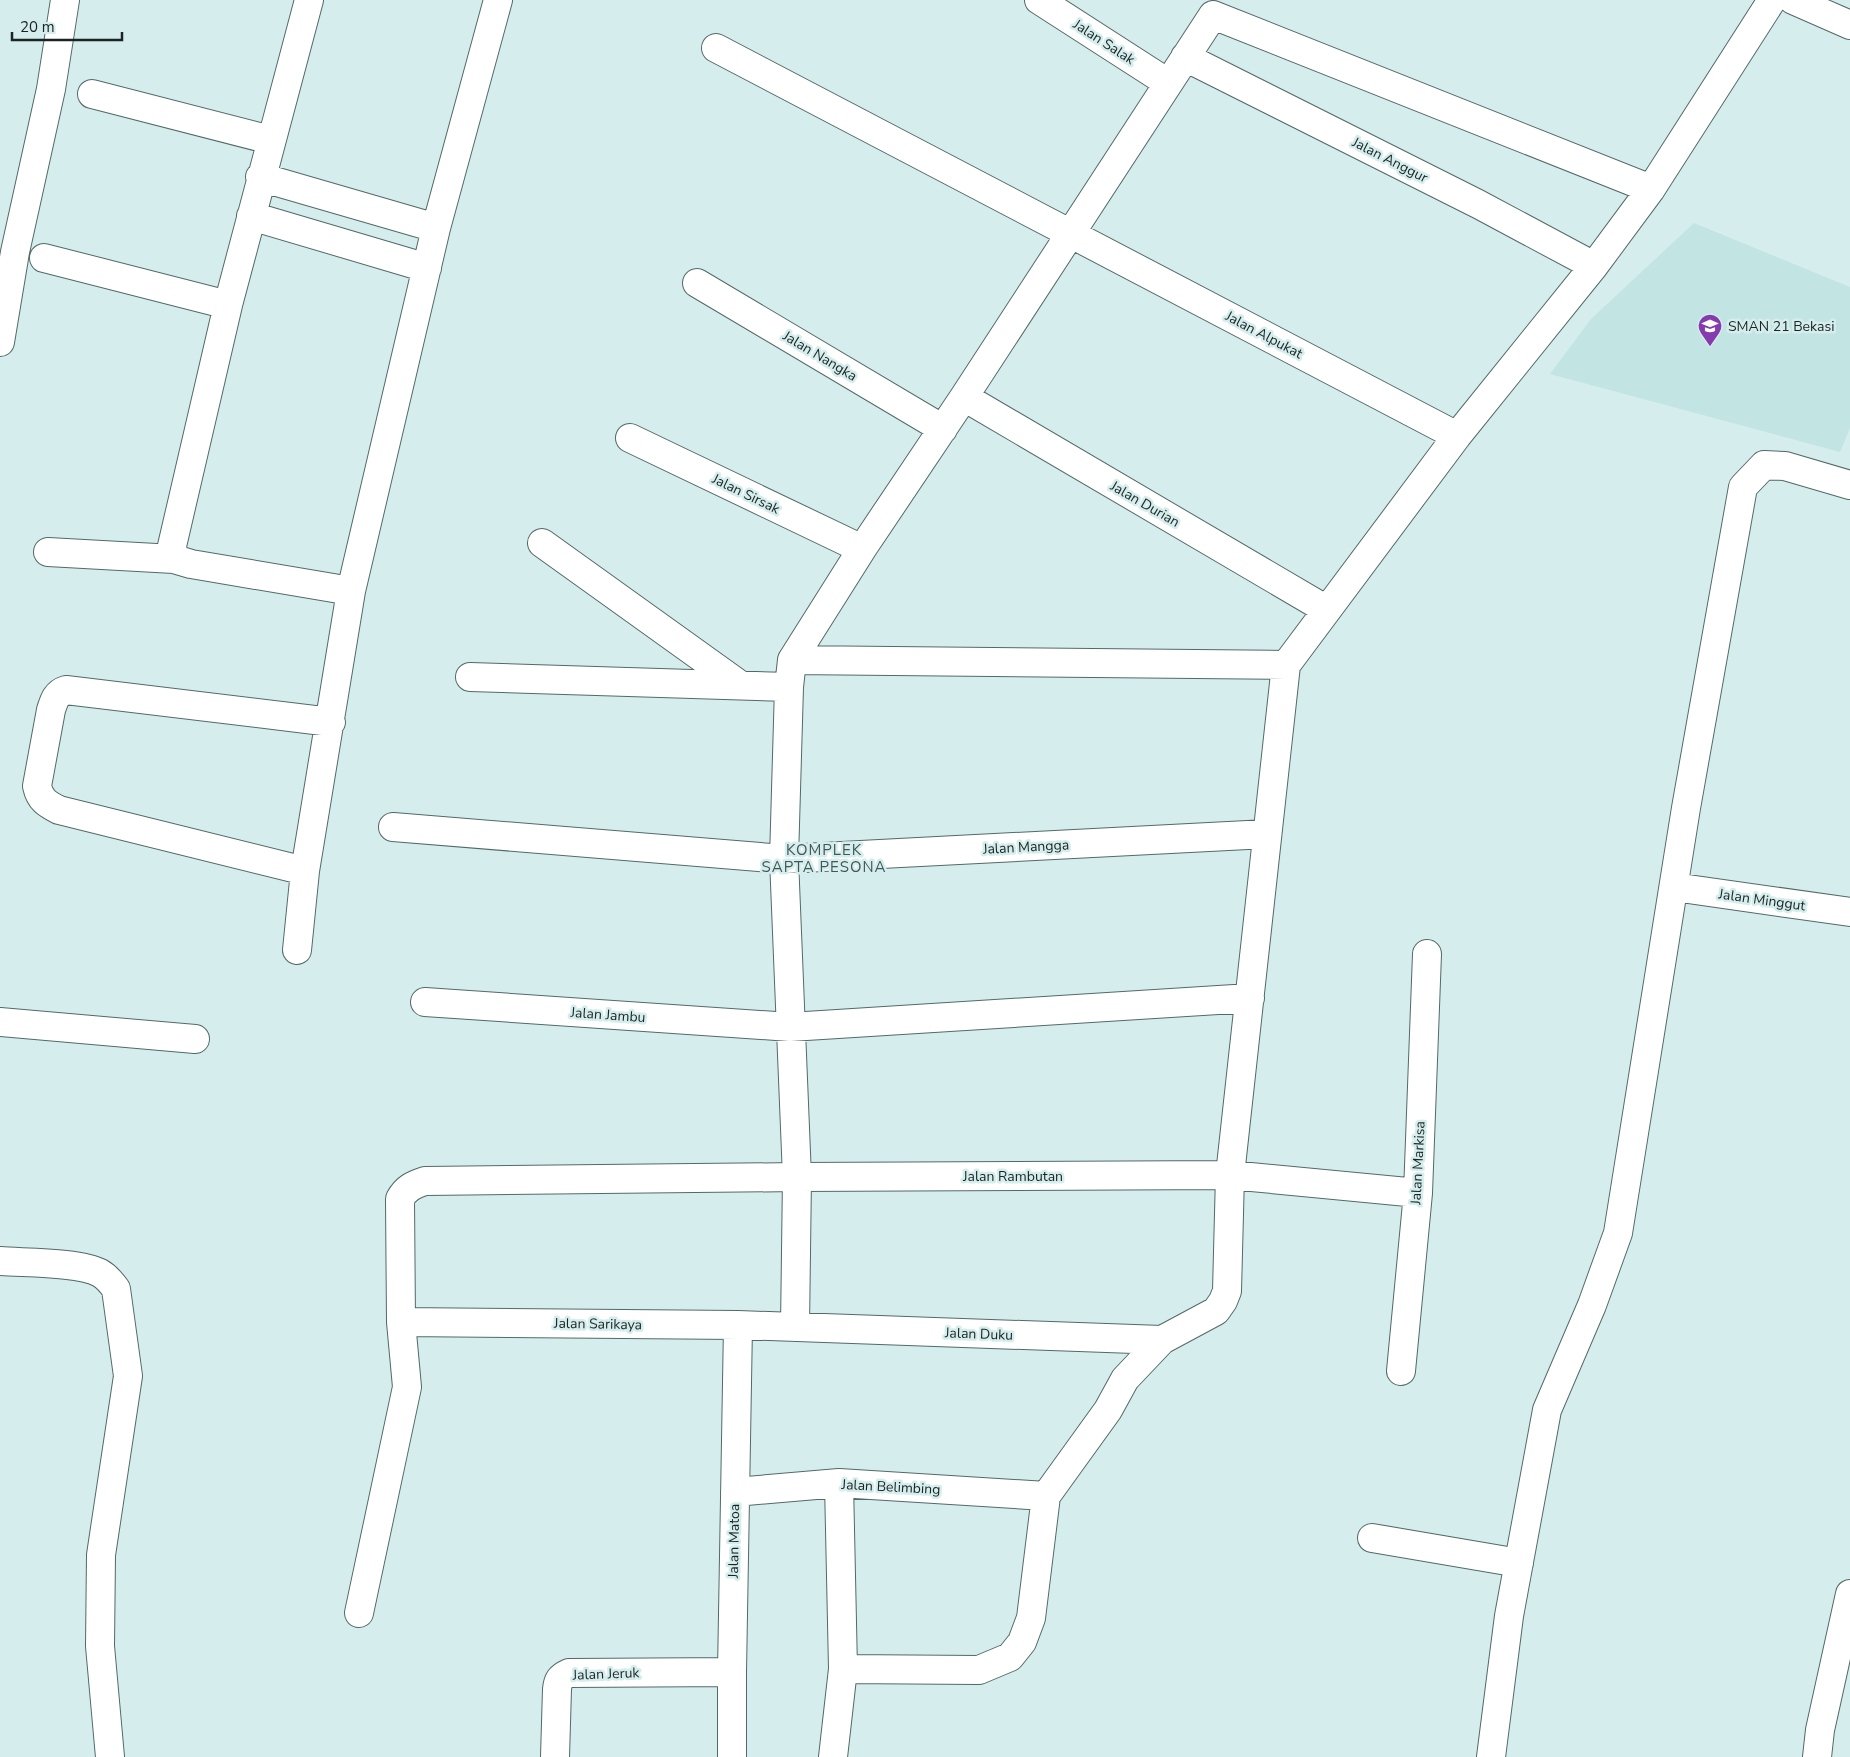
<svg xmlns="http://www.w3.org/2000/svg" width="1850" height="1757" viewBox="0 0 1850 1757" font-family="'Nunito Sans',sans-serif">
  <rect width="100%" height="100%" fill="#d5eeed"/>
  <path fill="#c2e4e3" d="M 1694,223 L 1850,287 L 1850,428 L 1840,452 L 1550,374 L 1591,319 Z"/>
  <g fill="none" stroke-linecap="round" stroke-linejoin="round">
    <defs>
      <path id="minor" d="M 309,0 L 228,305 L 172,546 L 174,559 L 191,564 L 351,591
        M 1039,0 L 1168,83
        M 1793,0 L 1850,25
        M 716,48 L 1457,436
        M 1185,57 L 1478,204 L 1594,266
        M 92,94 L 271,140
        M 260,177 L 436,228 L 351,591 L 305,871 L 297,950
        M 251,216 L 427,268
        M 436,228 L 498,0
        M 44,258 L 228,305
        M 697,283 L 943,429
        M 0,342 L 15,252 L 51,89 L 65,0
        M 964,397 L 1327,610
        M 630,438 L 862,549
        M 542,543 L 740,685
        M 48,552 L 174,559
        M 792,660 L 1286,665
        M 470,677 L 789,687
        M 393,827 L 784,859 L 1267,834
        M 305,871 L 59,810 C 47,804 40,800 37,786 L 51,710 C 54,701 56,693 66,690 L 331,722
        M 1674,887 L 1850,912
        M 425,1002 L 790,1027 L 1250,998
        M 0,1022 L 195,1039
        M 0,1261 C 25,1263 80,1262 100,1273 C 107,1277 111,1282 116,1289 L 128,1376 L 101,1555 L 100,1646 L 110,1757
        M 401,1322 L 738,1325 L 1162,1340
        M 795,1327 L 797,1177 L 784,859 L 789,687 L 792,660 L 862,549 L 964,397 L 1213,15 L 1651,189
        M 1401,1371 L 1418,1193 L 1427,954
        M 735,1492 L 839,1483 L 1046,1496
        M 1372,1538 L 1519,1563
        M 359,1613 L 407,1387 L 401,1322 L 400,1199 C 406,1188 413,1185 425,1181 L 797,1177 L 1230,1175 L 1418,1193
        M 843,1669 L 979,1670 L 1010,1657 L 1022,1642 L 1031,1618 L 1046,1496 L 1108,1410 L 1125,1379 L 1162,1340 L 1216,1311 L 1223,1301 L 1227,1291 L 1230,1175 L 1286,665 L 1457,436 L 1594,266 L 1651,189 L 1772,0
        M 555,1757 L 557,1689 C 558,1680 560,1677 569,1673 L 732,1672
        M 732,1757 L 732,1672 L 738,1325
        M 833,1757 L 843,1669 L 839,1483
        M 1491,1757 L 1509,1616 L 1547,1410 L 1592,1305 L 1618,1233 L 1686,808 L 1743,487 L 1764,465 L 1785,466 L 1850,485
        M 1817,1757 L 1820,1730 L 1850,1594"/>
    </defs>
    <use href="#minor" stroke="#536968" stroke-width="30"/>
    <use href="#minor" stroke="#fff" stroke-width="28"/>
  </g>
  <defs>
    <symbol id="school-pin" viewBox="-11 -11 22 30"><path d="M0 17L-7.5 6A9.5 9.5 0 1 1 7.5 6Z" fill="#853bad" stroke="#d5eeed"/><path d="M0-5L7-2L0 1L-7-2ZM-4 1L0 2.5L4 1V4Q0 6-4 4Z" fill="#fff"/></symbol>
  </defs>
  <g fill-rule="evenodd">
    <use href="#school-pin" x="1696" y="312" width="28" height="38"/>
  </g>
  <g text-anchor="middle" dominant-baseline="central" stroke-width="5" stroke-linejoin="round" paint-order="stroke">
    <g font-size="14" fill="#1b2424" stroke="#d5eeed">
      <text transform="translate(1104 42) rotate(33)">Jalan Salak</text>
      <text transform="translate(1390 160) rotate(27)">Jalan Anggur</text>
      <text transform="translate(1264 335) rotate(28)">Jalan Alpukat</text>
      <text transform="translate(820 356) rotate(31)">Jalan Nangka</text>
      <text transform="translate(746 494) rotate(26)">Jalan Sirsak</text>
      <text transform="translate(1145 504) rotate(30)">Jalan Durian</text>
      <text transform="translate(1026 847) rotate(-3)">Jalan Mangga</text>
      <text transform="translate(1762 900) rotate(8)">Jalan Minggut</text>
      <text transform="translate(608 1015) rotate(4)">Jalan Jambu</text>
      <text transform="translate(1418 1163) rotate(-87)">Jalan Markisa</text>
      <text x="1013" y="1176">Jalan Rambutan</text>
      <text transform="translate(598 1324) rotate(1)">Jalan Sarikaya</text>
      <text transform="translate(979 1334) rotate(2)">Jalan Duku</text>
      <text transform="translate(891 1487) rotate(3)">Jalan Belimbing</text>
      <text transform="translate(734 1541) rotate(-89)">Jalan Matoa</text>
      <text transform="translate(606 1674) rotate(-2)">Jalan Jeruk</text>
    </g>
    <g font-size="14" fill="#1b2424" stroke="#d5eeed" text-anchor="start">
      <text x="1728" y="326">SMAN 21 Bekasi</text>
    </g>
    <g font-size="15" letter-spacing="1" fill="#415656" stroke="#d5eeed">
      <text x="824" y="850">KOMPLEK<tspan x="824" dy="17">SAPTA PESONA</tspan></text>
    </g>
  </g>
  <path d="M12 32v8h110v-8" fill="none" stroke="#1b2424" stroke-width="2.5"/>
  <text x="20" y="32" font-size="15" fill="#1b2424" stroke="#d5eeed" stroke-width="4" paint-order="stroke">20 m</text>
</svg>
